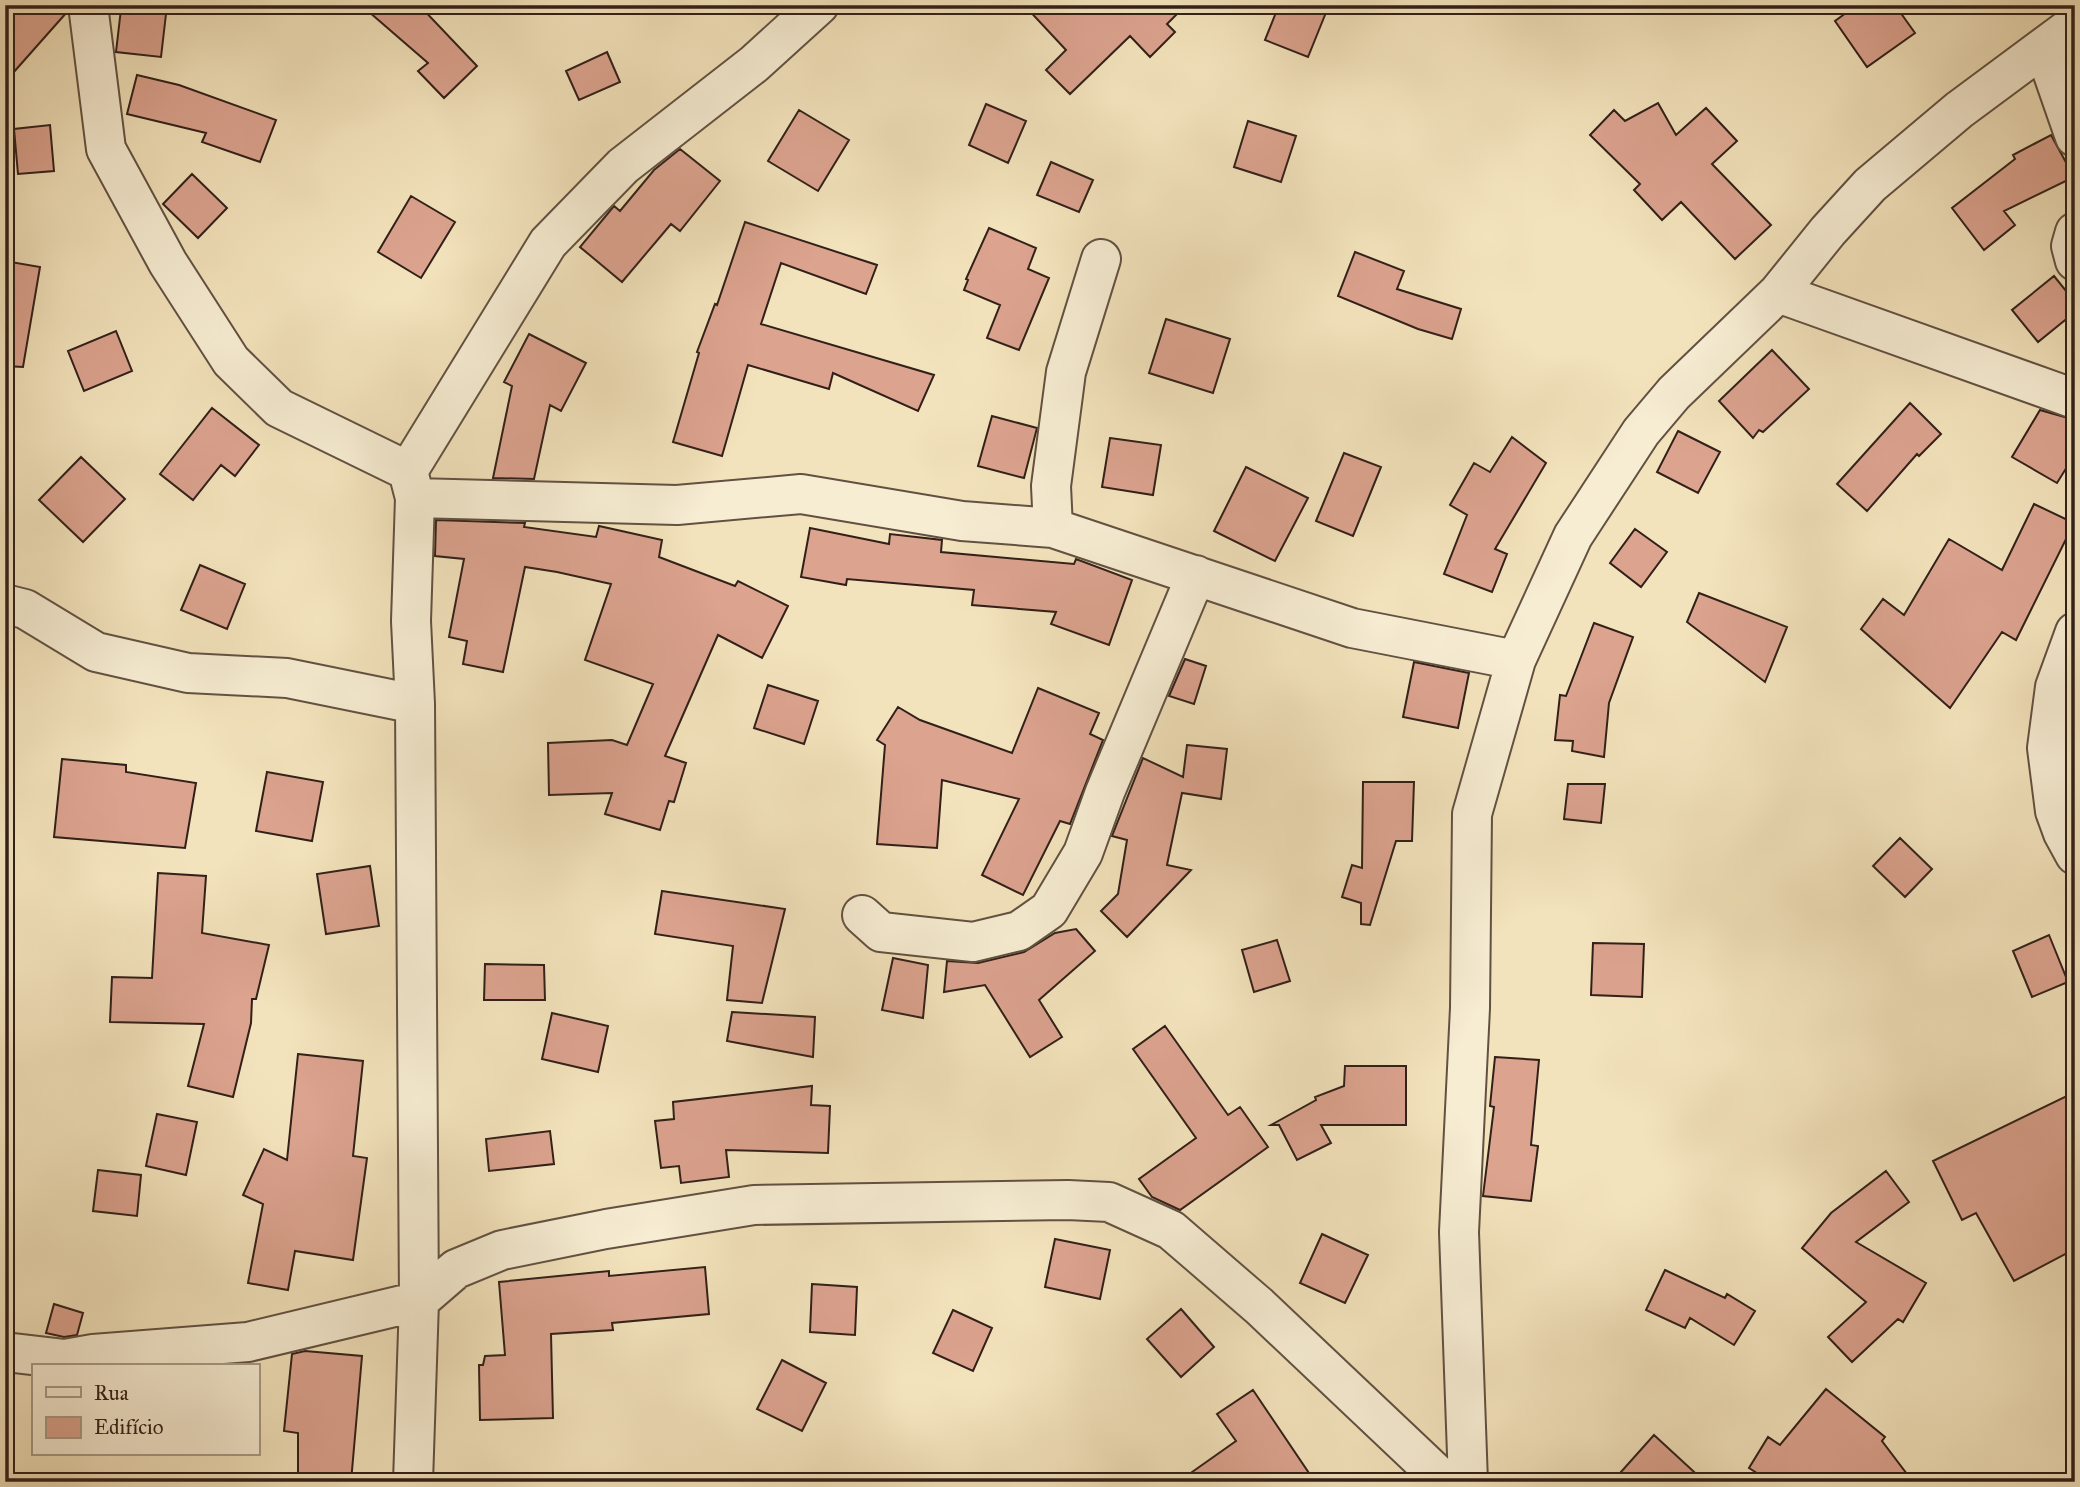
<svg xmlns="http://www.w3.org/2000/svg" width="2080" height="1487" viewBox="0 0 2080 1487" font-family="'IM FELL Great Primer',serif">
  <rect width="100%" height="100%" fill="#f3e3bc"/>
  <filter id="stains"><feTurbulence type="fractalNoise" baseFrequency=".00286" numOctaves="4"/><feColorMatrix values="0 0 0 0 .2 0 0 0 0 .09 0 0 0 0 .02 0 0 0 .5 -.17"/></filter>
  <radialGradient id="worn" r=".72"><stop offset=".6" stop-color="#630" stop-opacity="0"/><stop offset="1" stop-color="#630" stop-opacity=".3"/></radialGradient>
  <path fill="#dca38f" stroke="#312019" stroke-width="2" d="M 21,5 L 67,5 L 67,12 L 5,82 L 5,23 Z
    M 361,5 L 419,5 L 477,66 L 444,98 L 418,71 L 428,63 Z
    M 1024,5 L 1186,5 L 1167,24 L 1175,32 L 1150,57 L 1130,36 L 1070,94 L 1046,70 L 1066,50 Z
    M 1279,5 L 1329,5 L 1308,57 L 1265,40 Z
    M 1857,5 L 1895,5 L 1915,33 L 1867,67 L 1835,21 Z
    M 121,9 L 166,14 L 161,57 L 116,52 Z
    M 607,52 L 620,82 L 579,100 L 566,71 Z
    M 137,75 L 179,85 L 276,120 L 260,162 L 202,142 L 206,133 L 127,114 Z
    M 1658,103 L 1676,135 L 1706,108 L 1737,141 L 1712,164 L 1771,225 L 1735,259 L 1681,202 L 1662,220 L 1634,190 L 1640,184 L 1590,135 L 1614,110 L 1625,121 Z
    M 986,104 L 1026,121 L 1008,163 L 969,145 Z
    M 799,110 L 849,140 L 818,191 L 768,161 Z
    M 1248,121 L 1296,136 L 1281,182 L 1234,167 Z
    M 50,125 L 54,171 L 18,174 L 14,129 Z
    M 2051,135 L 2074,177 L 2004,211 L 2015,225 L 1984,250 L 1952,208 L 2015,159 L 2013,155 Z
    M 680,149 L 720,181 L 680,231 L 671,224 L 622,282 L 580,247 L 614,206 L 620,211 L 654,170 Z
    M 1051,162 L 1093,180 L 1079,212 L 1037,195 Z
    M 192,174 L 227,208 L 198,238 L 163,204 Z
    M 411,196 L 455,222 L 421,278 L 378,252 Z
    M 745,222 L 877,265 L 866,294 L 781,263 L 761,324 L 934,375 L 918,411 L 833,373 L 829,389 L 748,365 L 722,456 L 673,442 L 699,353 L 697,352 L 715,304 L 717,305 Z
    M 989,228 L 1036,248 L 1028,269 L 1049,278 L 1019,350 L 987,338 L 1000,305 L 964,290 L 968,280 L 966,279 Z
    M 1355,252 L 1404,271 L 1397,289 L 1461,309 L 1452,339 L 1418,329 L 1338,296 Z
    M 5,261 L 40,267 L 23,367 L 5,366 Z
    M 2054,276 L 2075,302 L 2075,312 L 2038,342 L 2012,310 Z
    M 1166,319 L 1230,339 L 1213,393 L 1149,373 Z
    M 116,331 L 132,371 L 84,391 L 68,351 Z
    M 529,334 L 586,363 L 561,411 L 550,405 L 534,479 L 493,478 L 512,386 L 504,382 Z
    M 1772,350 L 1809,389 L 1763,432 L 1759,430 L 1753,438 L 1719,401 Z
    M 1910,403 L 1941,434 L 1919,456 L 1917,454 L 1867,511 L 1837,484 Z
    M 212,408 L 259,445 L 235,476 L 221,465 L 193,500 L 160,474 Z
    M 2040,410 L 2075,420 L 2075,454 L 2057,483 L 2012,457 Z
    M 992,416 L 1037,428 L 1024,478 L 978,466 Z
    M 1678,431 L 1720,452 L 1698,493 L 1657,472 Z
    M 1512,437 L 1546,463 L 1495,549 L 1507,554 L 1492,592 L 1444,574 L 1467,515 L 1450,505 L 1474,463 L 1490,472 Z
    M 1110,438 L 1161,445 L 1153,495 L 1102,487 Z
    M 1344,453 L 1381,467 L 1353,536 L 1316,521 Z
    M 81,457 L 125,499 L 83,542 L 39,500 Z
    M 1246,467 L 1308,498 L 1275,561 L 1214,531 Z
    M 2034,504 L 2074,523 L 2016,640 L 2002,632 L 1950,708 L 1861,629 L 1883,599 L 1904,615 L 1949,539 L 2002,570 Z
    M 436,520 L 525,523 L 524,527 L 596,537 L 599,526 L 662,540 L 659,557 L 735,586 L 738,581 L 788,606 L 762,658 L 718,635 L 665,756 L 686,763 L 674,802 L 669,801 L 660,830 L 605,814 L 612,793 L 549,795 L 548,743 L 612,740 L 627,745 L 653,684 L 585,660 L 611,584 L 557,572 L 525,567 L 503,672 L 463,664 L 467,641 L 449,637 L 464,559 L 435,556 Z
    M 810,528 L 889,544 L 890,534 L 942,540 L 941,552 L 1074,564 L 1076,559 L 1132,580 L 1109,645 L 1051,624 L 1056,612 L 972,605 L 974,590 L 847,579 L 846,585 L 801,577 Z
    M 1635,529 L 1667,552 L 1641,587 L 1610,563 Z
    M 200,565 L 245,584 L 227,629 L 181,610 Z
    M 1699,593 L 1787,627 L 1765,682 L 1687,622 Z
    M 1594,623 L 1633,637 L 1609,703 L 1604,757 L 1572,751 L 1573,741 L 1555,740 L 1560,695 L 1566,696 Z
    M 1185,659 L 1206,666 L 1194,704 L 1169,696 Z
    M 1414,662 L 1469,673 L 1458,728 L 1403,717 Z
    M 768,685 L 818,701 L 804,744 L 754,728 Z
    M 1038,688 L 1099,713 L 1090,734 L 1103,740 L 1070,824 L 1060,821 L 1023,895 L 982,875 L 1019,799 L 942,780 L 937,848 L 877,844 L 885,745 L 877,740 L 898,707 L 920,720 L 1012,753 Z
    M 1187,745 L 1227,749 L 1221,799 L 1182,793 L 1167,865 L 1191,870 L 1127,937 L 1101,911 L 1118,894 L 1127,840 L 1112,836 L 1143,758 L 1183,777 Z
    M 62,759 L 126,765 L 126,772 L 196,783 L 185,848 L 54,837 Z
    M 267,772 L 323,782 L 312,841 L 256,831 Z
    M 1363,782 L 1414,782 L 1412,841 L 1396,841 L 1370,925 L 1361,924 L 1361,903 L 1342,897 L 1352,865 L 1362,868 Z
    M 1568,784 L 1605,784 L 1601,823 L 1564,819 Z
    M 1900,838 L 1932,869 L 1905,897 L 1873,866 Z
    M 370,866 L 379,926 L 326,934 L 317,874 Z
    M 158,873 L 206,876 L 202,933 L 269,945 L 256,999 L 252,999 L 251,1023 L 233,1097 L 188,1086 L 204,1024 L 110,1022 L 112,977 L 152,978 Z
    M 662,891 L 785,909 L 762,1003 L 727,1000 L 733,946 L 655,934 Z
    M 1076,929 L 1095,951 L 1039,1000 L 1062,1037 L 1030,1057 L 985,985 L 944,992 L 947,961 L 978,963 L 1024,952 L 1055,933 Z
    M 2049,935 L 2068,982 L 2032,997 L 2013,951 Z
    M 1277,940 L 1290,981 L 1254,992 L 1242,950 Z
    M 1593,943 L 1644,944 L 1642,997 L 1591,995 Z
    M 893,958 L 928,965 L 923,1018 L 882,1010 Z
    M 485,964 L 544,965 L 545,1000 L 484,1000 Z
    M 732,1012 L 815,1017 L 813,1057 L 727,1041 Z
    M 552,1013 L 608,1026 L 598,1072 L 542,1059 Z
    M 1165,1026 L 1228,1115 L 1240,1107 L 1268,1147 L 1180,1210 L 1152,1197 L 1139,1179 L 1196,1138 L 1133,1049 Z
    M 298,1054 L 363,1061 L 353,1156 L 367,1158 L 353,1260 L 295,1251 L 288,1290 L 248,1283 L 263,1204 L 243,1195 L 264,1149 L 287,1160 Z
    M 1495,1057 L 1539,1060 L 1531,1145 L 1538,1146 L 1531,1201 L 1483,1196 L 1494,1107 L 1490,1106 Z
    M 1345,1066 L 1406,1066 L 1406,1125 L 1321,1125 L 1331,1143 L 1297,1160 L 1279,1125 L 1271,1125 L 1316,1100 L 1315,1097 L 1344,1086 Z
    M 812,1086 L 811,1105 L 830,1106 L 828,1153 L 726,1150 L 729,1177 L 681,1183 L 679,1166 L 661,1168 L 655,1121 L 674,1119 L 673,1102 Z
    M 2075,1092 L 2075,1249 L 2014,1281 L 1976,1213 L 1962,1220 L 1933,1161 Z
    M 157,1114 L 197,1122 L 186,1175 L 146,1166 Z
    M 550,1131 L 554,1164 L 489,1171 L 486,1139 Z
    M 98,1170 L 141,1175 L 137,1216 L 93,1211 Z
    M 1886,1171 L 1909,1202 L 1856,1242 L 1926,1283 L 1903,1322 L 1898,1319 L 1852,1362 L 1828,1337 L 1866,1302 L 1802,1248 L 1831,1213 Z
    M 1322,1234 L 1368,1255 L 1345,1303 L 1300,1283 Z
    M 1055,1239 L 1110,1250 L 1100,1299 L 1045,1287 Z
    M 705,1267 L 709,1314 L 612,1323 L 613,1330 L 551,1334 L 553,1418 L 480,1420 L 479,1365 L 483,1365 L 485,1356 L 505,1355 L 499,1282 L 609,1271 L 609,1276 Z
    M 1665,1270 L 1725,1298 L 1727,1294 L 1755,1311 L 1734,1345 L 1690,1318 L 1685,1328 L 1646,1310 Z
    M 812,1284 L 857,1287 L 855,1335 L 810,1332 Z
    M 54,1304 L 83,1313 L 77,1335 L 64,1337 L 46,1333 Z
    M 1181,1309 L 1214,1347 L 1181,1377 L 1147,1339 Z
    M 953,1310 L 992,1328 L 973,1371 L 933,1353 Z
    M 305,1351 L 362,1356 L 351,1482 L 298,1482 L 298,1433 L 284,1431 L 292,1354 Z
    M 782,1360 L 826,1383 L 802,1431 L 757,1409 Z
    M 1826,1389 L 1885,1437 L 1882,1441 L 1913,1482 L 1771,1482 L 1749,1468 L 1768,1437 L 1780,1445 Z
    M 1253,1390 L 1315,1482 L 1178,1482 L 1236,1441 L 1217,1414 Z
    M 1654,1435 L 1705,1482 L 1612,1482 Z"/>
  <g fill="none" stroke-linecap="round" stroke-linejoin="round">
    <defs>
      <path id="street" d="M 88,5 L 106,149 L 168,263 L 231,361 L 279,408 L 408,471
        M 2044,48 L 2075,137
        M 2075,232 L 2071,246 L 2075,261
        M 1778,293 L 2075,399
        M 415,498 L 677,505 L 801,494 L 962,521 L 1053,528 L 1352,628 L 1516,660
        M 1053,528 L 1051,486 L 1066,372 L 1101,259
        M 5,604 L 25,609 L 96,652 L 188,673 L 287,678 L 415,704
        M 2075,632 L 2055,687 L 2047,748 L 2055,811 L 2063,833 L 2075,855
        M 862,915 L 881,932 L 973,942 L 1019,931 L 1049,910 L 1083,853 L 1105,792 L 1196,575
        M 5,1352 L 65,1359 L 93,1354 L 248,1342 L 419,1301 L 456,1269 L 502,1250 L 606,1229 L 754,1205 L 1068,1200 L 1109,1202 L 1171,1230 L 1259,1306 L 1445,1482
        M 413,1482 L 419,1301 L 415,704 L 411,621 L 415,498 L 408,471 L 548,243 L 623,166 L 754,64 L 819,5
        M 1468,1482 L 1459,1232 L 1470,1008 L 1472,814 L 1516,660 L 1573,536 L 1641,432 L 1674,393 L 1778,293 L 1828,231 L 1870,185 L 1959,110 L 2075,24"/>
    </defs>
    <use href="#street" stroke="#625142" stroke-width="42"/>
    <use href="#street" stroke="#f7edd3" stroke-width="38"/>
  </g>
  <rect width="2080" height="1487" fill="none" stroke="#f3e3bc" stroke-width="28"/>
  <rect x="7" y="7" width="2066" height="1473" fill="none" stroke="#312019" stroke-width="3.5"/>
  <rect x="14" y="14" width="2052" height="1459" fill="none" stroke="#312019" stroke-width="2"/>
  <rect x="32" y="1364" width="228" height="91" fill="#f7edd3" stroke="#a89b89" stroke-width="2"/>
  <rect x="46" y="1387" width="35" height="10" fill="#f7edd3" stroke="#a89b89" stroke-width="2"/>
  <text x="94" y="1400" font-size="21" fill="#312019">Rua</text>
  <rect x="46" y="1417" width="35" height="21" fill="#dca38f" stroke="#a89b89" stroke-width="2"/>
  <text x="94" y="1434" font-size="21" fill="#312019">Edifício</text>
  <rect width="100%" height="100%" filter="url(#stains)"/>
  <rect width="100%" height="100%" fill="url(#worn)"/>
</svg>
